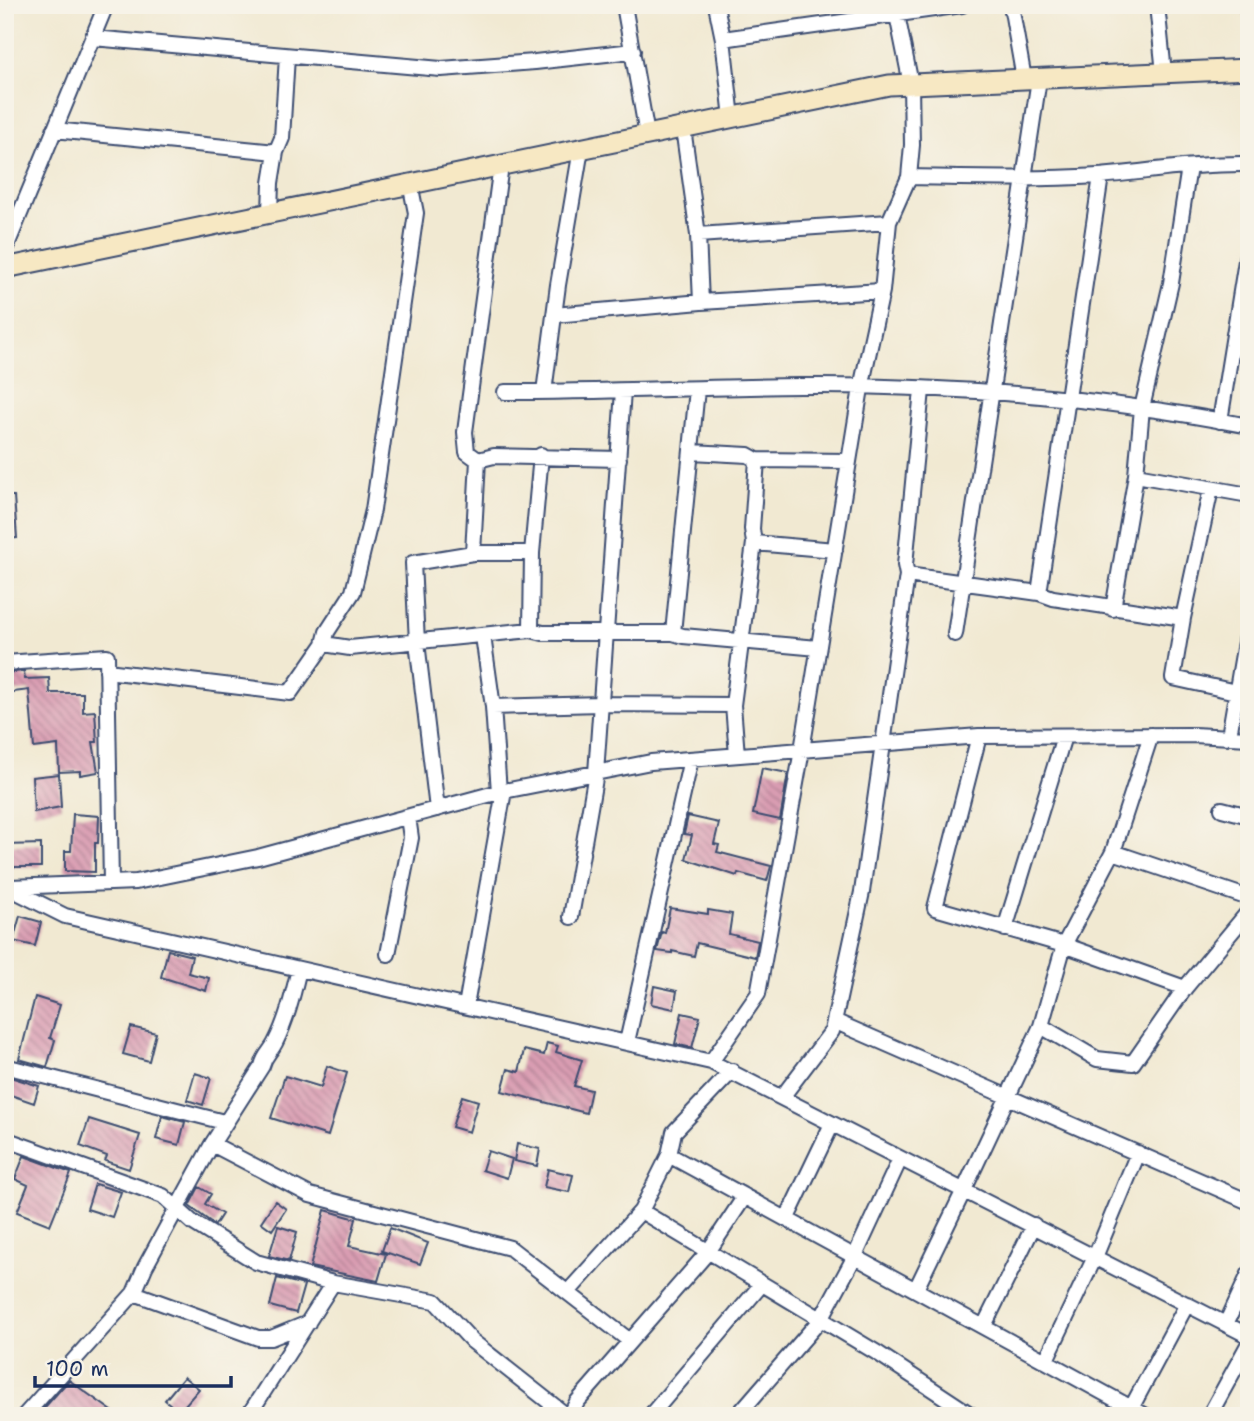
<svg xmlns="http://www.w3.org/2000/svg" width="1254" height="1421" viewBox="0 0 1254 1421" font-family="'Shantell Sans',sans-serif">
  <defs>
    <pattern id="building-back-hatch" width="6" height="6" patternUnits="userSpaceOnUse" patternTransform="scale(1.75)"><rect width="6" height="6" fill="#da9db2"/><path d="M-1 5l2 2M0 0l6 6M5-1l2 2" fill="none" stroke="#b08094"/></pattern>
  </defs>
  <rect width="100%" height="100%" fill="#f7f3e8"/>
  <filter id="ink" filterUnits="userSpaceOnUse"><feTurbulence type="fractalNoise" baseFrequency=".0143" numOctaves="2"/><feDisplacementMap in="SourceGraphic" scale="14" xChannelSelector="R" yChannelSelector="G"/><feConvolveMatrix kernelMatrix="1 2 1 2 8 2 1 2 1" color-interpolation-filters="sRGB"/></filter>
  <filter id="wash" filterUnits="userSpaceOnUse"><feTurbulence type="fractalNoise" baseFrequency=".00686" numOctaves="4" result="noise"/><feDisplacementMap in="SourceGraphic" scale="28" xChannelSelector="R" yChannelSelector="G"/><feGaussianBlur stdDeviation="1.57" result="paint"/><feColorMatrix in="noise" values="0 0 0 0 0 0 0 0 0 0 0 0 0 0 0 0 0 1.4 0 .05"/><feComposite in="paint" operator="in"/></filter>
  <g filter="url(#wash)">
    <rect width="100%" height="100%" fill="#f1e9d2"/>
    <g id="blocks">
      <path fill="url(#building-back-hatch)" d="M 5,496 L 14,496 L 17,538 L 5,539 Z
        M 24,671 L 25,679 L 49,678 L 50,693 L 83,693 L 83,712 L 95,711 L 97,742 L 93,742 L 98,772 L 80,775 L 80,771 L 59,772 L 58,745 L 34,748 L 29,690 L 5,693 L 5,673 Z
        M 762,768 L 788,773 L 780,820 L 753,814 Z
        M 59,774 L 61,807 L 34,812 L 32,777 Z
        M 73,814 L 99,816 L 98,843 L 95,843 L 95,872 L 65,871 L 65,851 L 71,851 Z
        M 688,816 L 719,823 L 714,844 L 719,845 L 717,852 L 771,866 L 767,881 L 738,873 L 737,876 L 686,859 L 692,835 L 684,834 Z
        M 41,844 L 41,867 L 5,867 L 5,845 Z
        M 670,908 L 708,914 L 708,910 L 732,914 L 729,934 L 758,941 L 755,957 L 697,943 L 694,956 L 672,951 L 672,953 L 657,951 L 662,932 L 665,933 Z
        M 20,916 L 41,922 L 35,946 L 13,941 Z
        M 168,950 L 192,956 L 188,973 L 209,978 L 206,991 L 161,977 Z
        M 654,986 L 677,991 L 674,1009 L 651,1004 Z
        M 35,997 L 60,1005 L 50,1038 L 55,1040 L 47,1067 L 19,1059 Z
        M 682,1013 L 700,1017 L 692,1048 L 675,1044 Z
        M 131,1027 L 156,1033 L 149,1061 L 123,1054 Z
        M 547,1043 L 558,1046 L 556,1052 L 582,1060 L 574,1086 L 591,1090 L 586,1113 L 502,1091 L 508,1069 L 519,1072 L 524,1050 L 544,1055 Z
        M 327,1066 L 347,1073 L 328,1136 L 271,1118 L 285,1076 L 321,1087 Z
        M 195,1073 L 211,1078 L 203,1105 L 187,1100 Z
        M 7,1076 L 39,1086 L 34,1103 L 5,1093 Z
        M 462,1096 L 478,1101 L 469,1132 L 452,1127 Z
        M 162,1116 L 185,1122 L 179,1145 L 156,1139 Z
        M 89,1119 L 140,1135 L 129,1169 L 105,1161 L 107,1156 L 80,1146 Z
        M 517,1144 L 540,1149 L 537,1166 L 514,1161 Z
        M 488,1151 L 512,1159 L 507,1178 L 482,1170 Z
        M 24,1156 L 71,1173 L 50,1225 L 17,1212 L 28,1185 L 15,1179 Z
        M 548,1169 L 573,1175 L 569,1192 L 544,1187 Z
        M 95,1184 L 121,1192 L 112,1217 L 87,1209 Z
        M 199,1187 L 211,1194 L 205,1204 L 222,1214 L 215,1225 L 189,1206 Z
        M 275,1201 L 286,1209 L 272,1230 L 261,1222 Z
        M 325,1210 L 356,1219 L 349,1246 L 386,1254 L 378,1281 L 310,1267 Z
        M 278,1226 L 297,1232 L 289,1261 L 269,1256 Z
        M 390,1228 L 428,1243 L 420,1264 L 382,1251 Z
        M 277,1278 L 304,1285 L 296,1313 L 270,1306 Z
        M 184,1377 L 199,1389 L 179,1412 L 165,1400 Z
        M 69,1380 L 84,1391 L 119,1416 L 37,1416 Z"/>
    </g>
  </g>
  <g filter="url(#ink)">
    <use href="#blocks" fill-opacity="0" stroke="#3b4b6f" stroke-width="2"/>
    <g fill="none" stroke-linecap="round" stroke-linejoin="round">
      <defs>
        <path id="street" d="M 624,5 L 647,135
          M 716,5 L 723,39 L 732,118
          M 1011,5 L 1024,79
          M 1157,5 L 1164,73
          M 1247,5 L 1249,25
          M 93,38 L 441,69 L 535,62 L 633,51
          M 723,39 L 962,5
          M 683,128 L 698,235 L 701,302
          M 54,130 L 276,152
          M 501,165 L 465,432 L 467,452 L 478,460 L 494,456 L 619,459
          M 909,177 C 972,178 1035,180 1098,176 C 1148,172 1198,163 1249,164
          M 270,212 L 271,183 L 276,152 L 282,138 L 287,56
          M 698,235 L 889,222
          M 5,250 L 106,5
          M 554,315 L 701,302 L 882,291
          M 505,392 C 604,392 702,387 801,386 C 950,385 1102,397 1249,426
          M 544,392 L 558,285 L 581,149
          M 1220,421 L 1249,242
          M 692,452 L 748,455 L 757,460 L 849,461
          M 1136,475 L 1249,495
          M 1211,489 L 1183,618 L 1173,678 L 1236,692
          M 754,543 L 835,550
          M 473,553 L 478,460
          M 907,575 L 1039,593 L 1053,598 L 1183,618
          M 1039,593 L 1101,176
          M 1113,609 L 1136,475 L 1142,408 L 1171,283 L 1189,167
          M 531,630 L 532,553 L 541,455
          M 673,633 L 697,389
          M 955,634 L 1039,79
          M 483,636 L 493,707 L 499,792
          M 324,644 L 350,648 L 531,630 L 543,633 L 673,633 L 683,636 L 818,648
          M 5,663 L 107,656 L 111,883
          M 107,671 L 290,693 L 324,644 L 327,632 L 353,592 L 373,510 L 416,213 L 410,183
          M 493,707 L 600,704 L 733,705
          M 979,736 L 935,908 L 1064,945 L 1185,988 L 1249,911
          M 1229,736 L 1249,619
          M 737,755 L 733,705 L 754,543 L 752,529 L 757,460
          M 437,809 L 417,642 L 413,563 L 473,553 L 532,553
          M 1222,809 L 1249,816
          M 1113,852 L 1249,898
          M 7,887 L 65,916 L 711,1062 L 1249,1336
          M 10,887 L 136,882 L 258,857 L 499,792 L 651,762 L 979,736 L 1194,735 L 1249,738
          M 571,917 L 596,773 L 623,391
          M 1005,929 L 1064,736
          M 388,954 L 411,838 L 408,817
          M 466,1006 L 504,791
          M 834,1021 L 1249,1202
          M 1041,1026 L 1097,1059 L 1133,1063 L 1185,988
          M 627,1042 L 691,759
          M 711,1062 L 758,994 L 802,750 L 861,388 L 882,291 L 889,222 L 909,177 L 912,145 L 911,84 L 895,5
          M 5,1066 L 224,1122
          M 782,1097 L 832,1031 L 862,892 L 907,575 L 905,565 L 922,390
          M 5,1139 L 163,1196 L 192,1222 L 256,1262 L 333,1283 L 435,1301 L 472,1341 L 567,1416
          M 212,1144 L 310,1195 L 510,1248 L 630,1341
          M 669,1155 L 674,1132 L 732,1071
          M 641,1211 L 669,1155 L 1146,1416
          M 787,1218 L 832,1124
          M 916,1289 L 964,1190 L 1041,1026 L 1064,945 L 1113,852 L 1151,735
          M 568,1292 L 641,1211 L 879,1354 L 973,1416
          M 134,1293 L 258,1338 L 271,1338 L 308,1323
          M 1226,1324 L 1249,1274
          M 984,1326 L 1034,1225
          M 1046,1360 L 1095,1257 L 1138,1153
          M 24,1416 L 134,1293 L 145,1267 L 212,1144 L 262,1066 C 265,1054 270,1053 275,1043 C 287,1020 293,994 299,969
          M 248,1416 L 333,1283
          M 570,1416 L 577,1402 L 708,1252 L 745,1196
          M 650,1416 L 762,1284
          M 737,1416 L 821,1319 L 855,1256 L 900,1159
          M 1127,1416 L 1187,1304
          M 1209,1416 L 1249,1343"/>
        <path id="secondary" d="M 5,268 L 889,85 L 1249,69"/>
      </defs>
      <use href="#street" stroke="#3b4b6f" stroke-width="18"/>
      <use href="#secondary" stroke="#3b4b6f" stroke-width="23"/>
      <use href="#street" stroke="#fff" stroke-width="14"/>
      <use href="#secondary" stroke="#f7e8c3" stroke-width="19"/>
    </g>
  </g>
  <rect width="1254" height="1421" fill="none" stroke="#f7f3e8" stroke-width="28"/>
  <path d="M35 1376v10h196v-10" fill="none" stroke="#1b2f5e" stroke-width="3.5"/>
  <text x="46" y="1376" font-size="21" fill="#1b2f5e" stroke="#f7f3e8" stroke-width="5" paint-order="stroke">100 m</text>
</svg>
